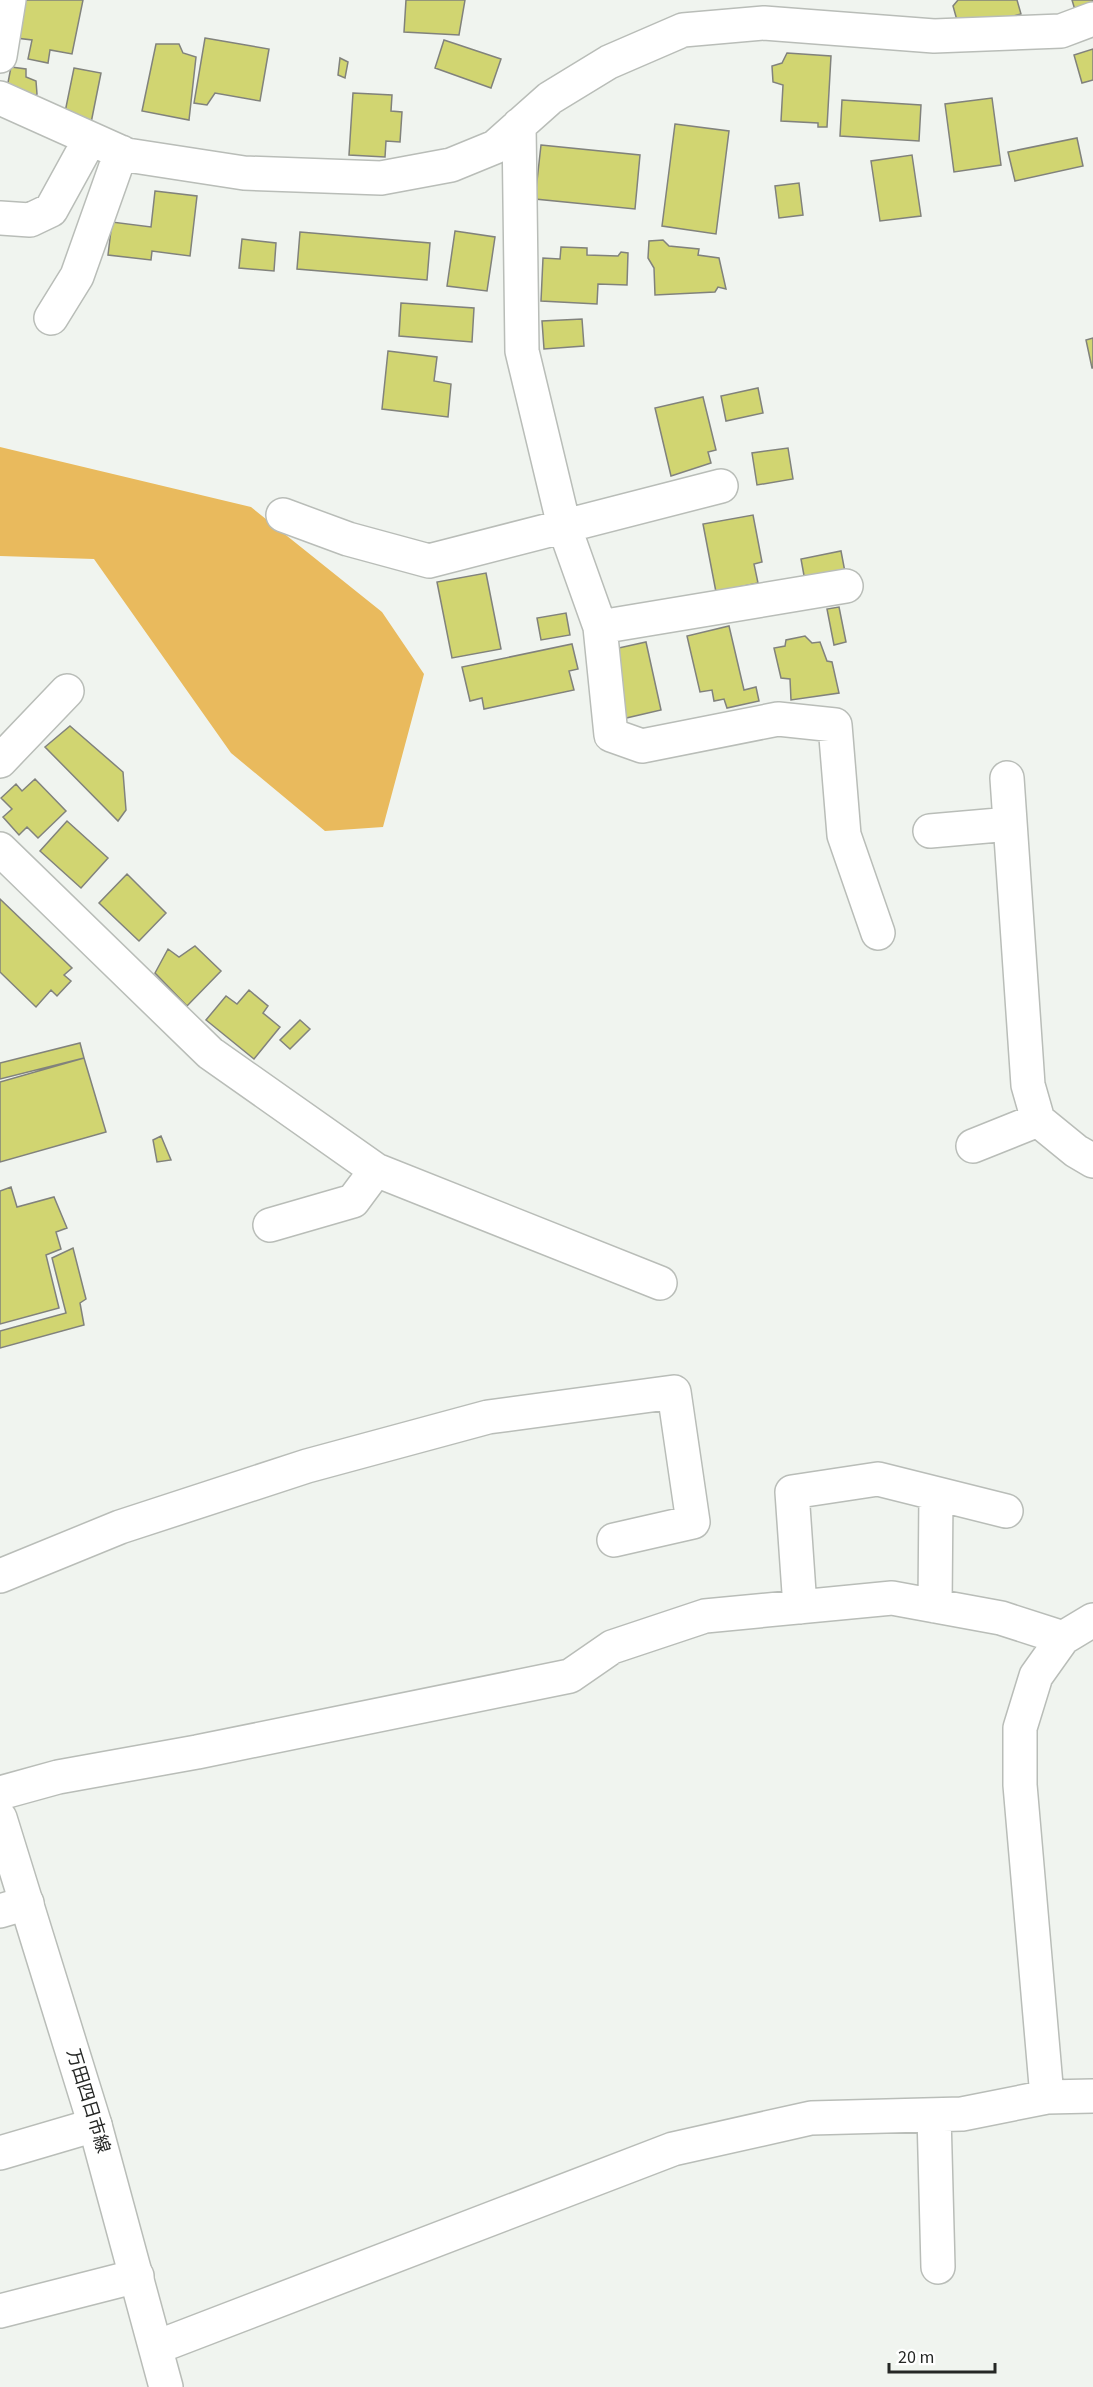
<svg xmlns="http://www.w3.org/2000/svg" width="1093" height="2387" viewBox="0 0 1093 2387" font-family="'Source Sans 3','Noto Sans JP',sans-serif">
  <rect width="100%" height="100%" fill="#f0f4ef"/>
  <path fill="#e9ba5d" d="M 0,447 L 251,507 L 382,612 L 424,674 L 383,827 L 325,831 L 231,753 L 94,559 L 0,556 Z"/>
  <path fill="#d1d571" stroke="#81827c" stroke-width="1.5" d="M 23,0 L 83,0 L 72,54 L 50,50 L 48,63 L 28,59 L 32,40 L 16,38 Z
    M 406,0 L 465,0 L 459,35 L 404,32 Z
    M 958,0 L 1017,0 L 1021,14 L 960,31 L 953,6 Z
    M 1072,0 L 1093,0 L 1093,4 L 1075,10 Z
    M 205,38 L 269,49 L 260,101 L 215,93 L 207,105 L 194,103 Z
    M 444,40 L 501,59 L 491,88 L 435,68 Z
    M 156,44 L 179,44 L 183,53 L 196,57 L 189,120 L 142,111 Z
    M 1093,49 L 1093,80 L 1082,83 L 1074,55 Z
    M 787,53 L 831,56 L 827,127 L 818,127 L 818,123 L 781,121 L 783,85 L 773,82 L 772,66 L 782,63 Z
    M 340,58 L 348,62 L 345,78 L 338,75 Z
    M 11,67 L 26,69 L 26,77 L 36,81 L 37,94 L 31,98 L 6,93 Z
    M 74,68 L 101,73 L 91,123 L 64,117 Z
    M 353,93 L 392,95 L 391,111 L 402,112 L 400,142 L 386,141 L 385,157 L 349,155 Z
    M 992,98 L 1001,165 L 954,172 L 945,104 Z
    M 842,100 L 921,105 L 919,141 L 840,136 Z
    M 675,124 L 729,131 L 716,234 L 662,226 Z
    M 1077,138 L 1083,166 L 1015,181 L 1008,152 Z
    M 541,145 L 640,155 L 635,209 L 535,199 Z
    M 912,155 L 921,216 L 880,221 L 871,161 Z
    M 799,183 L 803,215 L 779,218 L 775,186 Z
    M 155,191 L 197,196 L 190,256 L 152,251 L 151,260 L 108,255 L 112,222 L 151,227 Z
    M 455,231 L 495,237 L 487,291 L 447,286 Z
    M 300,232 L 430,243 L 427,280 L 297,269 Z
    M 242,239 L 276,243 L 274,271 L 239,268 Z
    M 663,240 L 669,246 L 699,249 L 698,255 L 719,258 L 726,289 L 718,287 L 715,292 L 655,295 L 654,268 L 648,258 L 649,241 Z
    M 561,247 L 587,248 L 587,255 L 618,256 L 621,252 L 628,253 L 627,285 L 598,284 L 597,304 L 541,301 L 543,258 L 560,259 Z
    M 401,303 L 474,308 L 472,342 L 399,336 Z
    M 582,319 L 584,346 L 544,349 L 542,321 Z
    M 1093,338 L 1093,368 L 1092,368 L 1086,340 Z
    M 388,351 L 437,357 L 434,381 L 451,384 L 448,417 L 382,409 Z
    M 758,388 L 763,413 L 726,421 L 721,396 Z
    M 703,397 L 716,450 L 708,452 L 711,463 L 671,476 L 655,408 Z
    M 788,448 L 793,479 L 757,485 L 752,453 Z
    M 753,515 L 762,562 L 754,564 L 758,583 L 716,592 L 703,524 Z
    M 841,551 L 845,572 L 805,581 L 801,559 Z
    M 486,573 L 501,649 L 452,658 L 437,582 Z
    M 839,607 L 846,642 L 834,645 L 827,609 Z
    M 566,613 L 570,635 L 541,640 L 537,618 Z
    M 729,626 L 744,690 L 756,687 L 759,701 L 727,708 L 724,699 L 714,701 L 712,690 L 700,692 L 687,636 Z
    M 805,636 L 812,643 L 820,642 L 827,661 L 832,662 L 839,693 L 791,700 L 790,679 L 781,678 L 774,648 L 785,646 L 786,640 Z
    M 646,642 L 661,710 L 622,719 L 614,649 Z
    M 572,644 L 578,669 L 569,671 L 574,690 L 484,709 L 482,698 L 470,701 L 462,667 Z
    M 70,726 L 123,772 L 126,810 L 118,821 L 45,747 Z
    M 35,779 L 66,811 L 38,838 L 27,827 L 19,835 L 3,817 L 12,809 L 1,798 L 16,784 L 22,791 Z
    M 67,821 L 108,858 L 81,888 L 40,851 Z
    M 127,874 L 166,913 L 139,941 L 99,903 Z
    M 0,899 L 72,968 L 64,975 L 71,981 L 57,996 L 51,990 L 36,1007 L 0,972 Z
    M 195,946 L 221,971 L 187,1006 L 155,973 L 168,949 L 179,957 Z
    M 249,990 L 268,1006 L 263,1013 L 280,1027 L 254,1059 L 206,1020 L 226,996 L 237,1004 Z
    M 300,1020 L 310,1029 L 290,1049 L 280,1040 Z
    M 80,1043 L 84,1058 L 0,1079 L 0,1063 Z
    M 84,1058 L 106,1132 L 0,1162 L 0,1082 Z
    M 161,1136 L 171,1160 L 157,1162 L 153,1140 Z
    M 11,1187 L 17,1207 L 54,1197 L 67,1228 L 56,1232 L 61,1249 L 46,1255 L 59,1308 L 0,1324 L 0,1191 Z
    M 73,1248 L 86,1299 L 80,1303 L 84,1325 L 0,1348 L 0,1331 L 66,1313 L 52,1258 Z"/>
  <g fill="none" stroke-linecap="round" stroke-linejoin="round">
    <defs>
      <path id="minor" d="M 0,56 L 9,0
        M 0,98 L 127,155 L 244,173 L 381,178 L 451,165 L 495,147 L 550,98 L 609,62 L 683,30 L 764,23 L 934,36 L 1061,31 L 1093,19
        M 519,125 L 522,351 L 564,526 L 600,627 L 611,735 L 642,746 L 778,719 L 835,725 L 844,835 L 878,933
        M 0,218 L 30,220 L 51,210 L 90,139
        M 51,318 L 77,276 L 121,152
        M 283,515 L 348,539 L 429,561 L 721,486
        M 600,627 L 846,586
        M 0,761 L 67,691
        M 1007,778 L 1028,1085 L 1038,1120
        M 930,831 L 1010,824
        M 0,849 L 210,1053 L 376,1170 L 660,1283
        M 973,1146 L 1038,1120 L 1076,1151 L 1093,1161
        M 270,1225 L 353,1201 L 376,1170
        M 0,1576 L 120,1527 L 307,1466 L 488,1417 L 674,1392 L 693,1522 L 614,1540
        M 935,1606 L 936,1494
        M 800,1607 L 792,1492 L 878,1479 L 1006,1511
        M 0,1793 L 58,1777 L 197,1752 L 570,1676 L 612,1647 L 705,1616 L 892,1598 L 1001,1618 L 1063,1638
        M 1047,2097 L 1020,1785 L 1020,1728 L 1036,1676 L 1063,1638 L 1093,1620
        M 934,2115 L 938,2267
        M 0,2153 L 95,2125
        M 0,2311 L 137,2276
        M 157,2347 L 673,2149 L 811,2118 L 962,2114 L 1047,2097 L 1093,2096"/>
      <path id="tertiary" d="M 0,1911 L 27,1903"/>
      <path id="secondary" d="M 0,1818 L 95,2125 L 166,2387"/>
    </defs>
    <use href="#minor" stroke="#b9bdb8" stroke-width="36"/>
    <use href="#tertiary" stroke="#b9bdb8" stroke-width="36"/>
    <use href="#secondary" stroke="#b9bdb8" stroke-width="36"/>
    <use href="#minor" stroke="#fff" stroke-width="33"/>
    <use href="#tertiary" stroke="#fff" stroke-width="33"/>
    <use href="#secondary" stroke="#fff" stroke-width="33"/>
  </g>
  <g text-anchor="middle" dominant-baseline="central" stroke-width="4.5" stroke-linejoin="round" paint-order="stroke">
    <g font-size="18" fill="#252725" stroke="#fff">
      <text transform="translate(88 2101) rotate(73)">万田四日市線</text>
    </g>
  </g>
  <path d="M889 2363v9h106v-9" fill="none" stroke="#252725" stroke-width="3"/>
  <text x="898" y="2363" font-size="18" fill="#252725" stroke="#ffffff" stroke-width="4.5" paint-order="stroke">20 m</text>
</svg>
